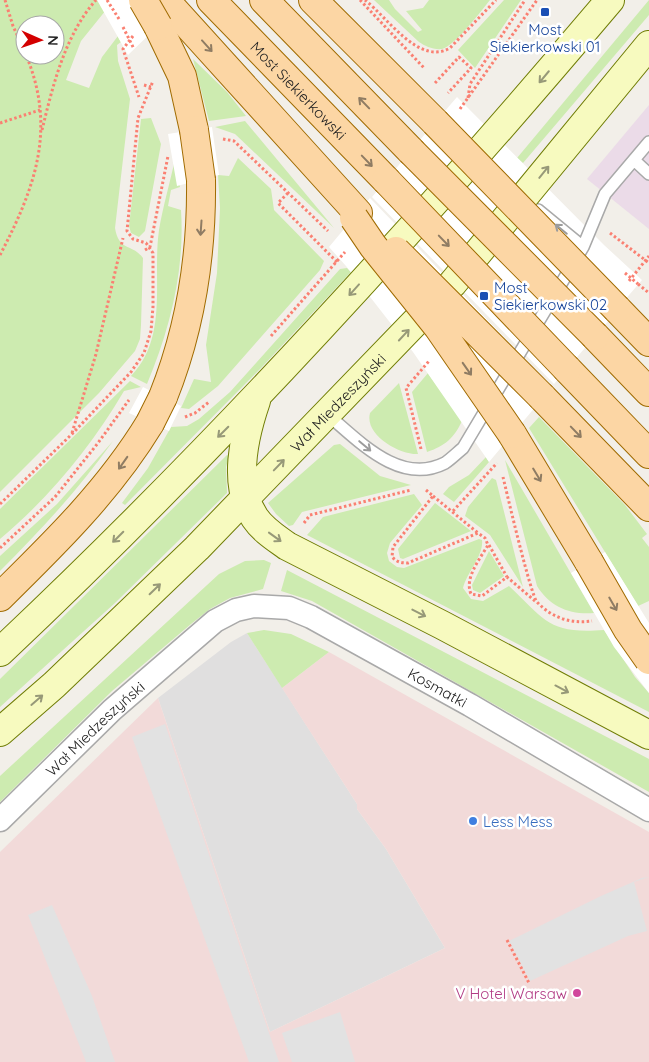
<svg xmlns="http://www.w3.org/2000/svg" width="649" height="1062" viewBox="0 0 649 1062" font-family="Quicksand,sans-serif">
  <rect width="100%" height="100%" fill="#f2efe9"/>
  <path fill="#e0dfdf" d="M 247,633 L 357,804 L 357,809 L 386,849 L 445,948 L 270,1032 L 158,698 L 231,642 Z"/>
  <path fill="#f2dad9" d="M 329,652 L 649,832 L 649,1062 L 0,1062 L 0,852 L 158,698 L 270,1032 L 445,948 L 386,849 L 357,809 L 357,804 L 282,688 Z"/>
  <path fill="#ebdbe8" d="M 649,105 L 649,229 L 587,179 Z"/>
  <path fill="#cdebb0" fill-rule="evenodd" d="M 0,0 L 99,0 L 106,10 L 81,41 L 66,80 L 89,88 L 102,57 L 118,36 L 121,42 L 117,45 L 118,61 L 130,99 L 115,228 C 119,252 132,243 143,258 L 141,325 L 140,339 L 135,351 L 99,393 L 0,492 ZM 25,25 L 55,25 L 55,55 L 25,55 Z
    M 374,0 L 389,0 L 395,9 L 418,32 L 422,30 L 406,11 L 423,8 L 429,0 L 490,0 C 480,12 456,45 442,49 C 433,50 425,46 419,42 Z
    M 504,0 L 521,0 L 475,68 L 458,50 Z
    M 649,0 L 649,15 L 523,163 L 517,158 Z
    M 193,59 L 227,92 L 246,116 L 209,121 Z
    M 151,118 L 161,144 L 145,231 L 139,237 L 131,233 L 129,226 L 141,119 Z
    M 245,121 L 334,228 L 235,134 L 215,127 Z
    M 238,158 L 271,189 L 274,210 L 324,261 L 320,270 L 218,386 L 189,409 L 181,408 L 194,379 L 211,382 L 206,345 L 217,273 L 220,208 L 218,175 L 229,176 Z
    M 175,159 L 180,187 L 171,190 L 168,206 L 181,210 C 185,270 170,329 147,384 L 131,376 C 169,337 152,279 159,230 C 163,206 170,183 175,159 Z
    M 347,268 L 351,272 L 261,368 L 125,505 L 122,503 L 148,468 L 171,427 L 187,426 L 199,419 L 230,392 L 340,269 Z
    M 428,373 L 462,421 C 454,438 445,446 427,452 L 412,392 Z
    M 130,381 L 141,387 L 124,391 C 91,447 50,497 0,539 L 0,509 Z
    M 399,383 L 418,454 C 400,455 364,435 370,413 Z
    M 539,417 L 625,505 L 647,534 L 642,538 L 649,547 L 649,601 L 638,606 L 529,428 Z
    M 113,441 C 79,489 41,530 0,571 L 0,556 L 57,504 Z
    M 340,444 L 380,476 L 411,485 L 302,512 L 293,525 L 289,526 L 276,514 L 268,503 L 334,445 Z
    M 227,455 L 229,456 L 226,467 L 227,493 L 115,603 L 0,707 L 0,679 Z
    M 486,457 L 489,462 L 454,502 L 443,494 L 449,487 L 469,475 Z
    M 505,460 L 594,613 C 570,615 550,607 537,586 Z
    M 492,478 L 496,480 L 523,587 L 490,535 L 465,516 L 468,507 Z
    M 414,494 L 422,505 L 390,543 L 387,553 L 389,561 L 397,567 L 404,568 L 479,539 L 482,540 C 484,555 467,572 463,588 L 471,599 L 483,601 L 509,586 C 546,621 549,634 604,630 L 635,677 L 649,693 L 649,712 L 307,535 L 323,517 Z
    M 435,503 L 471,531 L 403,559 L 400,558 L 398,549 Z
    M 489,551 L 504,576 L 480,593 L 473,590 L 472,585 Z
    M 264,560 L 271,563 L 263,589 L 230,598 L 210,609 L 191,624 L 112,691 L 0,802 L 0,776 L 219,574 L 245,561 Z
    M 287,570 L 649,759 L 649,792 L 312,601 L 281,591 Z
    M 264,630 L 291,634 L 329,652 L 282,688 L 247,633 Z"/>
  <path fill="#e2e2e2" d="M 165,724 L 269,1033 L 279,1062 L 249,1062 L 132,737 Z
    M 649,877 L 634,882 L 647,931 L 628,936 L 530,981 L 509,941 L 601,896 L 642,878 Z
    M 52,905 L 92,996 L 115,1062 L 86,1062 L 28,915 Z
    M 340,1012 L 355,1062 L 292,1062 L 282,1033 Z"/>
  <path fill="#fff" d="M 97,0 L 185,0 L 128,55 Z
    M 457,97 L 604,245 L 642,280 L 617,309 L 426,133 Z
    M 212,127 L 219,175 L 177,186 L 168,134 Z
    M 425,134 L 608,321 L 554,384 L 372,197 Z
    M 370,198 L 552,387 L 489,462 L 413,352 L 346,266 L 329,247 Z
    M 143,387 L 181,406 L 169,431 L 129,413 Z
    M 605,552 L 649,623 L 649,693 L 614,647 L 571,573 Z"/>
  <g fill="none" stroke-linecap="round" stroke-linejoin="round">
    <defs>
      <path id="service" d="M 634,160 L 649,174
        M 583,247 L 605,194 L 649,142
        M 328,415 C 359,441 400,486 445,463 C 451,459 457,453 463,448 L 583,247 L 538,210"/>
      <g id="minor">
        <path id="s1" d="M 0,820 L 112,710 L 215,621 L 236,610 L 254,606 L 289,608 L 311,617 L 470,705 L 649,810"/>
      </g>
      <g id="secondary">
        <path d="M 256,401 C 244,436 232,485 255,518 C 263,530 276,538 287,546 L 442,625 L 649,735"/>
        <path d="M 0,652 C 217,448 418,227 610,0"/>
        <path id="s2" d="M 0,732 L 54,685 L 197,548 L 453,283 L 649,45"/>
      </g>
      <g id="primary">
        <path d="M 165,0 L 358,213"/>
        <path id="s3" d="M 211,0 L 386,180"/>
        <path d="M 264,0 L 411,151"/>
        <path d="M 313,0 L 435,122"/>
        <path d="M 158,26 L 182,76 L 194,130"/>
        <path d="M 617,309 L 649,342"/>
        <path d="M 595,336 L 649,392"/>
        <path d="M 567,369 L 649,454"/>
        <path d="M 163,397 C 191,327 202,255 201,180"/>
        <path d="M 542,397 L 649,507"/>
        <path d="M 512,434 L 589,562"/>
        <path d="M 0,597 C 55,543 110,489 150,423"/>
      </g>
    </defs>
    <use href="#service" stroke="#a9a9a9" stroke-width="14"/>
    <use href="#minor" stroke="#a9a9a9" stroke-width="25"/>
    <use href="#secondary" stroke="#707d05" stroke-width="30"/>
    <use href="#primary" stroke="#a06b00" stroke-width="30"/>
    <path stroke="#fa8072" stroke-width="3" stroke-dasharray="2.5 2.5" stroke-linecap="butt" d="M 5,0 L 13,26 L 25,52
      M 360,0 L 425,69
      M 365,0 C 388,18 419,66 450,48 L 496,0
      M 133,36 L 123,49 L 139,97
      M 435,83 L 459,57 L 471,68 L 448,93
      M 144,85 L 151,87
      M 468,98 L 470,84 L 525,0
      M 460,109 L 537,0
      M 0,123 L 40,110
      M 42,130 C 53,85 65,35 96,0
      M 223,139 L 234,141 L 328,231
      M 288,193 L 278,203 L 337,262
      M 610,233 L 649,263
      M 145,250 L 150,247 L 168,156
      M 0,255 C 35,188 57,129 26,55
      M 629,281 L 649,256
      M 638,284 L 649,293
      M 271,336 L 345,252
      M 185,417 L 195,413 L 209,402
      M 72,433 L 96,354 L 123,238
      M 421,449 L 406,388 L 429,361
      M 503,477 C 507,494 531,596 537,602 C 552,618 571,624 592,621
      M 426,490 L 433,496 L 393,547 L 392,557 C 397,562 401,563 408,563 L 478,533 L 485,538 L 488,545 C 480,559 464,578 471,594 L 482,596 L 507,577 L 535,601
      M 433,496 L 478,533
      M 0,504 L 72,434 L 131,372 L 144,353 L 151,331 L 153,307 L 153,253 L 146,243 L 133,239 L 127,231 L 138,118 L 153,81
      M 453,511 L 497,463
      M 304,523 L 310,515 L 411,490
      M 489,545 L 507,577
      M 0,548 L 55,497 L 98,443 L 129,400
      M 507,940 L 529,983"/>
    <use href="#service" stroke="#fff" stroke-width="11"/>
    <use href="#minor" stroke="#fff" stroke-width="22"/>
    <use href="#secondary" stroke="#f7fabf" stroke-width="28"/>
    <use href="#primary" stroke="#fcd6a4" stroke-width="28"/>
    <defs>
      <path id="primary-bridge" d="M 143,0 L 158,26
        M 435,122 L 617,309
        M 194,130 L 201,180
        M 411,151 L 595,336
        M 386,180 L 567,369
        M 354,218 L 373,246 L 438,327 L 512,434
        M 396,251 L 542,397
        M 150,423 L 163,397
        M 589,562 L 628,630 L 649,660"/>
    </defs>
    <use href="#primary-bridge" stroke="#a06b00" stroke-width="30" stroke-linecap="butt"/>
    <path stroke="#fa8072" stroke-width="3" stroke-dasharray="2.5 2.5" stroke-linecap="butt" d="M 107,0 L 119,19
      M 123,27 L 134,49
      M 625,273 L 638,284"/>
    <use href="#primary-bridge" stroke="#fcd6a4" stroke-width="28"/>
  </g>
  <defs><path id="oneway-shaft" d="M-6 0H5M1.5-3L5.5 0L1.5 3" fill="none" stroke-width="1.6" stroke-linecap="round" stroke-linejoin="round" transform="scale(1.25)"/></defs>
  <g stroke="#8f7c63">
    <use href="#oneway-shaft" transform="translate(207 46) rotate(48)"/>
    <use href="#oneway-shaft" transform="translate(364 103) rotate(-134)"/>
    <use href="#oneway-shaft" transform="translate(367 161) rotate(46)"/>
    <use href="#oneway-shaft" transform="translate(201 228) rotate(94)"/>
    <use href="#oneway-shaft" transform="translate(444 241) rotate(46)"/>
    <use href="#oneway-shaft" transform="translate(467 369) rotate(55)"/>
    <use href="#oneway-shaft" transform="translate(576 432) rotate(46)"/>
    <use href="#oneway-shaft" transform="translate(123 463) rotate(125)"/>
    <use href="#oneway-shaft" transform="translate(537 475) rotate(59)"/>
    <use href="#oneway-shaft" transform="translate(613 604) rotate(60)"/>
  </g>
  <g stroke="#979978">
    <use href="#oneway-shaft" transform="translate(544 77) rotate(130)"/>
    <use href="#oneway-shaft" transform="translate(544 172) rotate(-51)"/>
    <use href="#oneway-shaft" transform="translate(354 290) rotate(132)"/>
    <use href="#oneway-shaft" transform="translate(404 335) rotate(-47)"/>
    <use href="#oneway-shaft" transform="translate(223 432) rotate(135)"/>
    <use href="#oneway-shaft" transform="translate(279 465) rotate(-46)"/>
    <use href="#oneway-shaft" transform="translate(118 537) rotate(135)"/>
    <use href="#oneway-shaft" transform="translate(275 537) rotate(36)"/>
    <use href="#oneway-shaft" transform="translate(155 589) rotate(-44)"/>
    <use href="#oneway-shaft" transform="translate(419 613) rotate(27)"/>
    <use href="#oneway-shaft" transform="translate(562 689) rotate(28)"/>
    <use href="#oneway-shaft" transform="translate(37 700) rotate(-41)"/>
  </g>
  <g stroke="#9c9c9c">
    <use href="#oneway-shaft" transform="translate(561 229) rotate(-141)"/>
    <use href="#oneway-shaft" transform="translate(365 446) rotate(40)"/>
  </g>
  <g fill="#1a4fb4" stroke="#fff" stroke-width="2">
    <rect x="540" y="7" width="10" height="10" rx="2.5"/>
    <rect x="479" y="291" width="10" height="10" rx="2.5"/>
  </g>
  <circle fill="#3f7fe0" stroke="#fff" stroke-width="2" cx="473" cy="821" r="5"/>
  <circle fill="#d1479c" stroke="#fff" stroke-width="2" cx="577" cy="993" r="5"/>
  <g text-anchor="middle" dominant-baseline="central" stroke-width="5" stroke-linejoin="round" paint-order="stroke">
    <g font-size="15" fill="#164399" stroke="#fff">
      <text x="545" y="29">Most<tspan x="545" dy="17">Siekierkowski 01</tspan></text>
      <text x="494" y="287" text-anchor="start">Most<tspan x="494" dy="17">Siekierkowski 02</tspan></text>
    </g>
    <g font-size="15" fill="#222" stroke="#fff">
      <text stroke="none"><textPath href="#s3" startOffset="126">Most Siekierkowski</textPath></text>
      <text stroke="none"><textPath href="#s2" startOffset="472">Wał Miedzeszyński</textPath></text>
      <text stroke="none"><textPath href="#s1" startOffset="539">Kosmatki</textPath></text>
      <text stroke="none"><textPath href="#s1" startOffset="132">Wał Miedzeszyński</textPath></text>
    </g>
    <g font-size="15" fill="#366cbe" stroke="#fff" text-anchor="start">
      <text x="483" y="821">Less Mess</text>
    </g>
    <g font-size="15" fill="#b23c85" stroke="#fff" text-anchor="end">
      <text x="567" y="993">V Hotel Warsaw</text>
    </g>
  </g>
  <g transform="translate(40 40) rotate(92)"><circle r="24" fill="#ffffff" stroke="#a7a7a7"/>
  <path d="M0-4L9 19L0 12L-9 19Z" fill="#d40000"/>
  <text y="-8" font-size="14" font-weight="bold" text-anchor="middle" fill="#222222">N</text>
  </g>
</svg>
